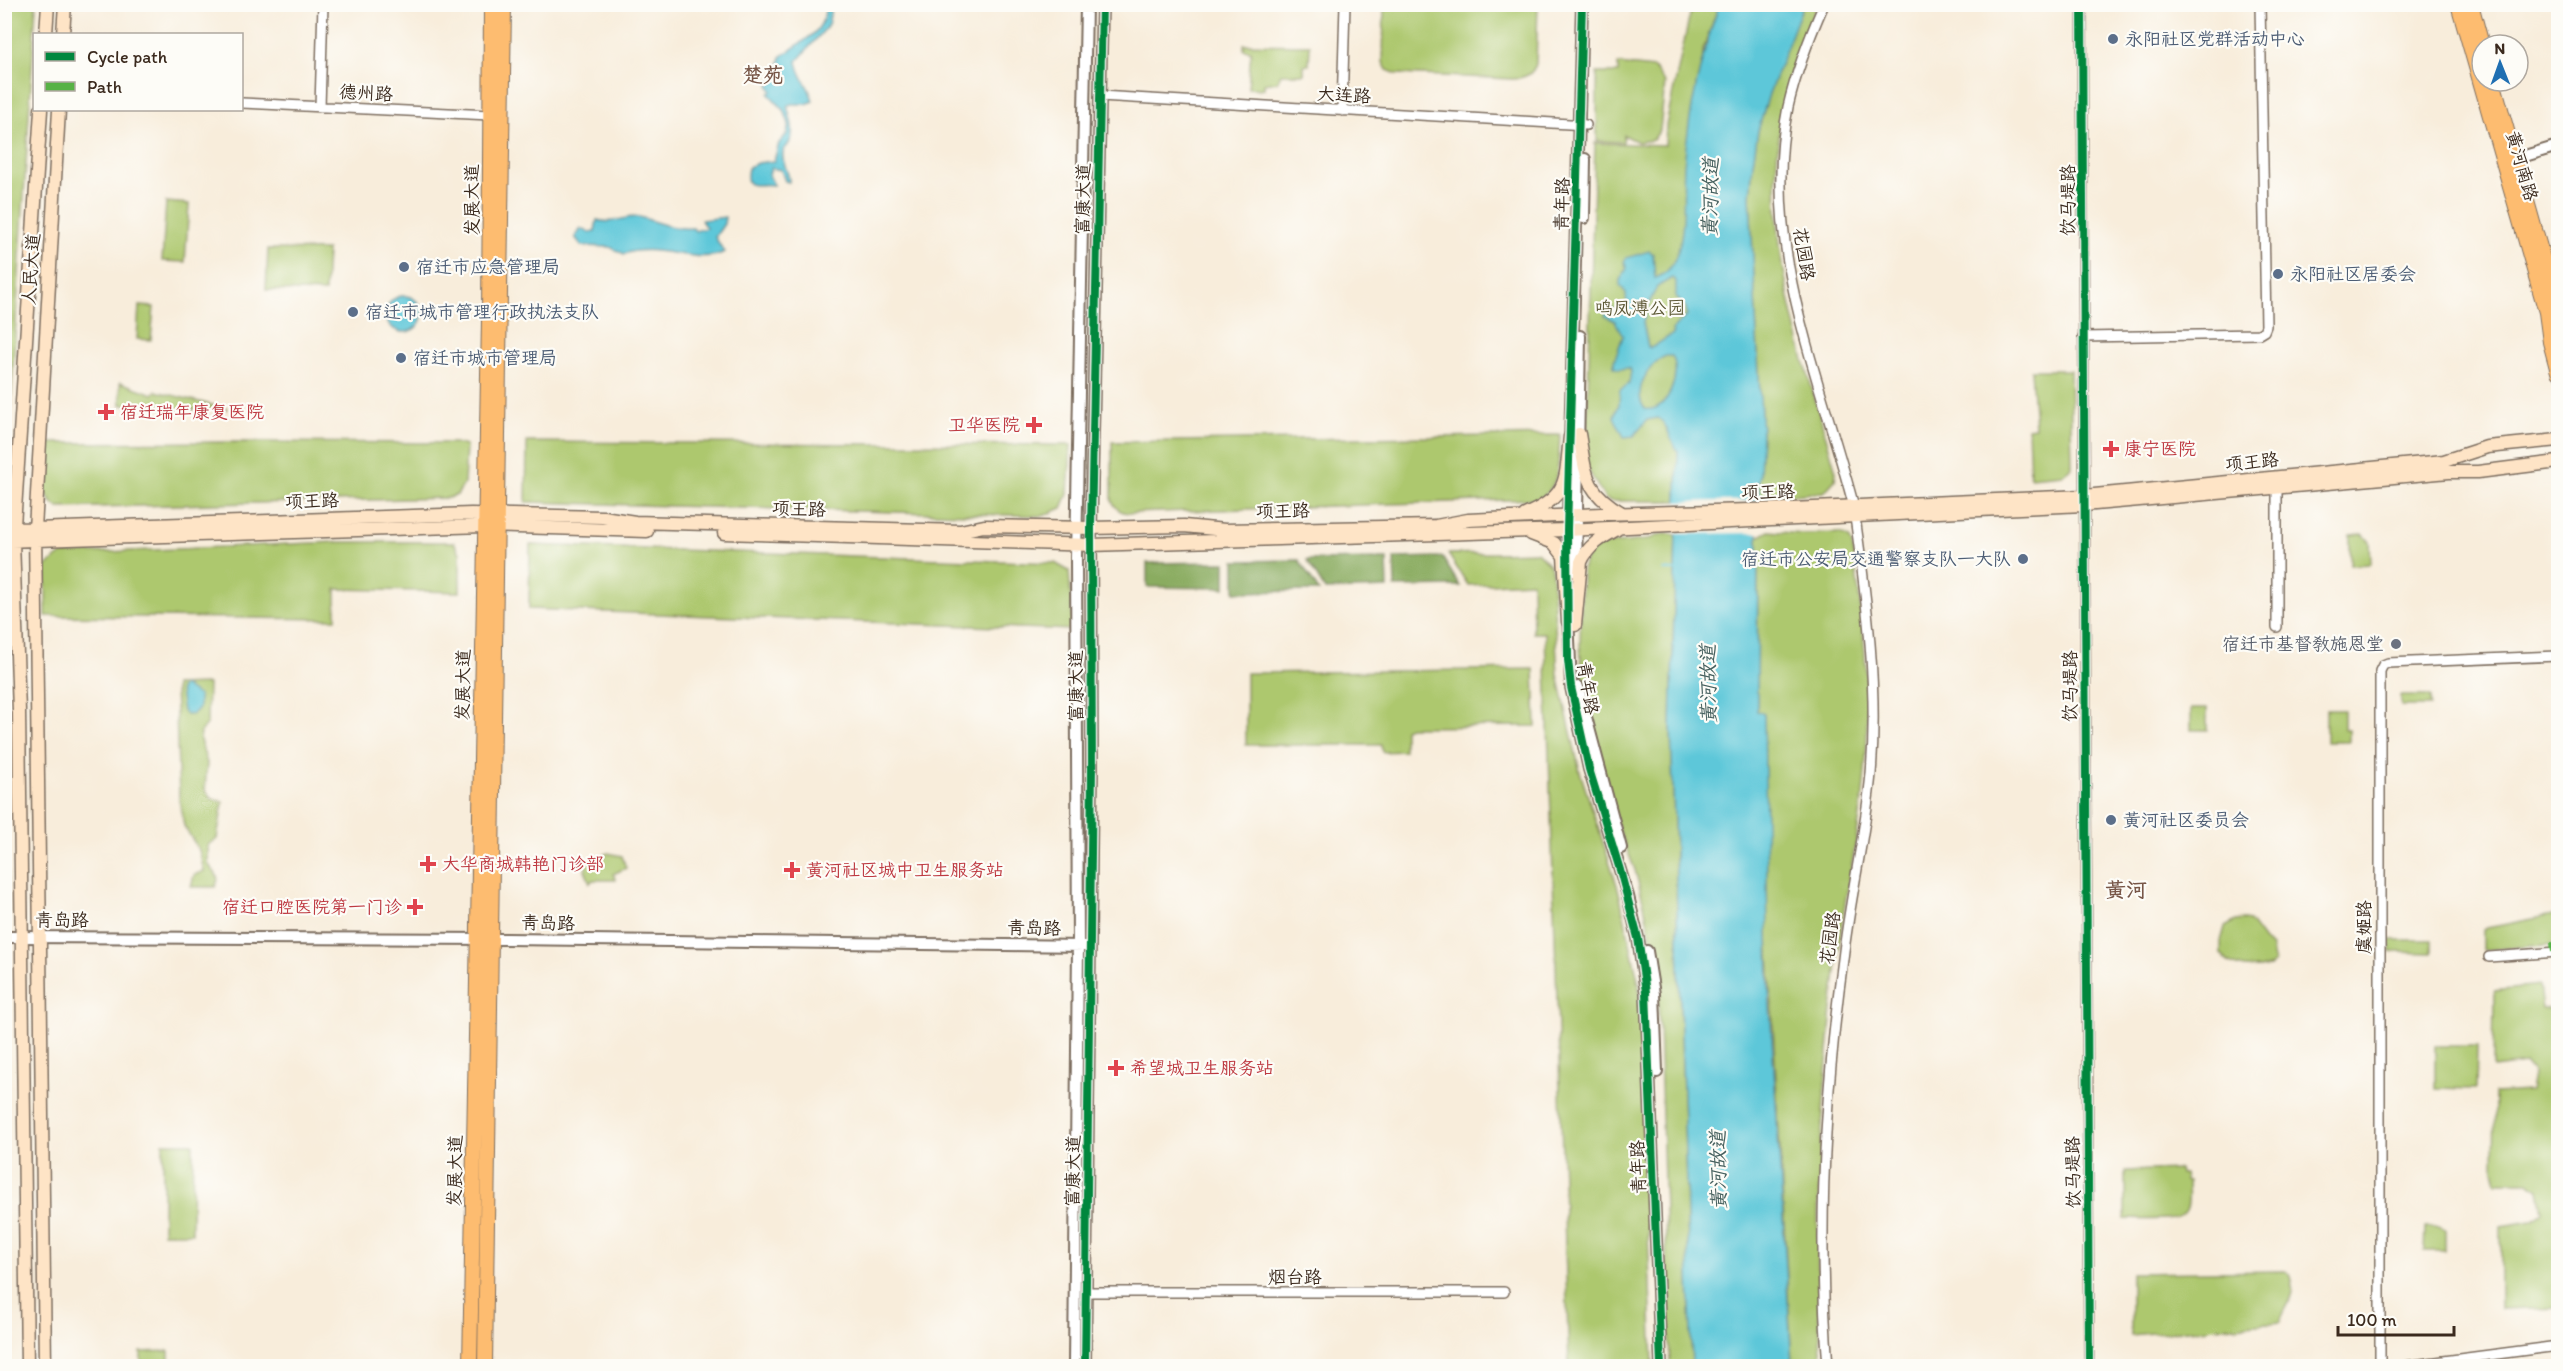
<svg xmlns="http://www.w3.org/2000/svg" width="2563" height="1371" viewBox="0 0 2563 1371" font-family="Itim,'LXGW WenKai TC',sans-serif">
  <rect width="100%" height="100%" fill="#fdfcf7"/>
  <filter id="ink" filterUnits="userSpaceOnUse"><feTurbulence type="fractalNoise" baseFrequency=".0167" numOctaves="2"/><feDisplacementMap in="SourceGraphic" scale="12" xChannelSelector="R" yChannelSelector="G"/><feConvolveMatrix kernelMatrix="1 2 1 2 8 2 1 2 1" color-interpolation-filters="sRGB"/></filter>
  <filter id="wash" filterUnits="userSpaceOnUse"><feTurbulence type="fractalNoise" baseFrequency=".008" numOctaves="4" result="noise"/><feDisplacementMap in="SourceGraphic" scale="24" xChannelSelector="R" yChannelSelector="G"/><feGaussianBlur stdDeviation="1.35" result="paint"/><feColorMatrix in="noise" values="0 0 0 0 0 0 0 0 0 0 0 0 0 0 0 0 0 1.4 0 .05"/><feComposite in="paint" operator="in"/></filter>
  <g filter="url(#wash)">
    <rect width="100%" height="100%" fill="#f8eddb"/>
    <path fill="#adc86e" stroke="#747946" stroke-width="1.5" d="M 5,4 L 36,5 L 5,495 L 4,5 Z
      M 1384,5 L 1538,5 L 1536,64 C 1532,76 1524,77 1513,79 L 1397,74 L 1387,70 L 1383,62 Z
      M 1692,5 L 1719,5 L 1703,50 L 1691,314 L 1681,340 L 1677,501 L 1610,501 L 1605,499 L 1586,466 L 1595,143 L 1665,145 L 1666,125 Z
      M 1803,5 L 1817,5 C 1804,37 1791,70 1784,104 C 1758,232 1802,351 1836,472 L 1835,480 L 1824,492 L 1761,498 C 1756,479 1761,456 1762,435 L 1750,196 C 1752,174 1753,152 1758,131 C 1767,88 1787,46 1803,5 Z
      M 1244,44 L 1310,45 L 1309,65 L 1304,65 L 1304,74 L 1281,74 L 1277,82 L 1264,84 L 1264,89 L 1248,88 L 1251,51 L 1244,50 Z
      M 1618,64 L 1654,68 L 1665,83 L 1660,130 L 1653,140 L 1638,142 L 1624,135 L 1623,142 L 1597,141 L 1597,73 L 1618,73 Z
      M 166,202 L 189,204 L 185,262 L 162,261 Z
      M 268,249 L 327,250 L 325,292 L 266,290 Z
      M 139,306 L 154,307 L 151,340 L 137,339 Z
      M 2031,370 L 2070,370 L 2072,467 L 2063,474 L 2030,477 L 2028,428 L 2035,427 Z
      M 120,382 L 153,394 L 156,391 L 228,409 L 167,410 L 167,404 L 121,405 Z
      M 1560,435 C 1558,456 1562,490 1537,499 L 1131,513 C 1121,513 1117,510 1112,501 L 1112,442 Z
      M 243,442 L 455,443 L 466,446 L 464,484 L 457,495 L 448,498 L 59,508 C 36,496 45,465 46,443 Z
      M 527,442 L 1071,445 L 1068,494 L 1062,508 L 1043,516 L 526,502 Z
      M 1769,531 L 1803,534 L 1839,533 L 1849,538 L 1852,544 C 1864,623 1872,703 1864,783 C 1859,838 1845,891 1839,945 C 1823,1084 1811,1226 1822,1366 L 1786,1366 L 1792,1364 L 1766,900 L 1764,715 L 1757,711 L 1758,537 Z
      M 1662,534 L 1676,534 L 1671,728 L 1692,1366 L 1670,1366 L 1658,992 L 1655,958 L 1644,905 L 1635,870 L 1618,827 L 1583,688 L 1580,644 L 1582,570 L 1585,560 L 1599,545 L 1646,540 Z
      M 2363,534 L 2370,542 L 2371,564 L 2350,565 L 2350,535 Z
      M 337,542 L 454,542 L 460,553 L 460,592 L 336,589 L 336,619 L 46,616 L 46,566 L 62,554 Z
      M 530,545 L 1055,563 L 1069,571 L 1073,630 L 529,609 Z
      M 1537,552 L 1550,565 L 1552,573 L 1558,675 L 1580,772 L 1618,888 L 1639,984 L 1653,1366 L 1569,1366 L 1545,633 L 1533,633 L 1532,582 L 1468,585 L 1448,554 Z
      M 4,572 L 8,918 L 5,922 L 4,922 Z
      M 1534,669 L 1536,726 L 1409,727 L 1404,729 L 1404,751 L 1382,752 L 1381,745 L 1246,745 L 1246,673 Z
      M 208,684 L 207,723 L 201,731 L 200,740 L 207,763 L 205,789 L 211,798 L 223,802 L 217,839 L 208,845 L 208,864 C 214,872 222,877 215,887 L 191,887 L 194,875 L 204,871 L 199,850 L 184,826 L 179,797 L 175,685 Z
      M 2401,696 L 2430,696 L 2430,706 L 2401,706 Z
      M 2191,708 L 2207,708 L 2207,730 L 2191,730 Z
      M 2326,710 L 2344,710 L 2344,729 L 2349,729 L 2349,742 L 2326,742 Z
      M 608,853 L 622,856 L 626,868 L 613,874 L 616,880 L 593,880 L 590,883 L 585,870 L 588,861 L 596,857 L 599,863 L 604,864 L 600,856 Z
      M 2558,914 L 2558,944 L 2483,950 L 2483,930 L 2487,928 Z
      M 2244,920 L 2249,921 L 2264,941 L 2272,947 L 2274,962 L 2269,966 C 2251,971 2232,969 2221,954 L 2221,941 L 2225,927 L 2236,921 Z
      M 2390,940 L 2432,940 L 2432,953 L 2390,952 Z
      M 2539,986 L 2542,1009 L 2558,1008 L 2558,1307 L 2501,1309 L 2501,1226 L 2532,1221 L 2543,1212 L 2539,1189 L 2528,1182 L 2497,1182 L 2494,1168 L 2495,1093 L 2530,1091 L 2533,1074 L 2525,1064 L 2493,1068 L 2494,991 Z
      M 2435,1046 L 2477,1046 L 2476,1089 L 2435,1088 Z
      M 163,1143 L 193,1143 L 192,1233 L 163,1233 Z
      M 2179,1169 L 2180,1174 L 2184,1174 L 2185,1181 L 2188,1181 C 2188,1189 2190,1204 2186,1211 C 2180,1223 2138,1219 2125,1219 L 2125,1171 Z
      M 2425,1227 L 2441,1227 L 2445,1229 L 2445,1251 L 2424,1251 Z
      M 2285,1271 L 2290,1274 C 2299,1298 2286,1302 2280,1322 L 2131,1335 L 2131,1273 Z
      M 169,1351 L 169,1366 L 141,1366 L 141,1352 Z"/>
    <path fill="#8aac61" stroke="#626b40" stroke-width="1.5" d="M 1442,557 L 1460,586 L 1395,587 L 1394,558 Z
      M 1387,559 L 1388,588 L 1325,590 L 1307,560 Z
      M 1299,560 L 1319,591 L 1235,592 L 1235,561 Z
      M 1225,562 L 1225,588 L 1147,587 L 1147,563 Z"/>
    <path fill="#5dc7d9" stroke="#4c787c" stroke-width="1.5" fill-rule="evenodd" d="M 825,5 L 831,5 L 829,22 L 826,28 L 797,61 C 799,77 810,86 813,101 L 807,104 L 791,104 L 787,106 C 791,119 796,133 788,145 C 784,151 784,145 783,153 C 781,163 790,172 789,182 L 785,181 L 781,170 L 771,168 L 769,175 L 774,185 C 757,182 743,193 748,168 L 757,163 L 774,161 L 779,143 L 787,134 L 789,124 L 784,110 L 769,94 L 772,91 L 769,85 L 777,76 L 781,57 C 800,41 827,34 825,5 Z
      M 1719,5 L 1803,5 L 1769,94 L 1758,131 L 1753,163 L 1750,196 L 1762,435 L 1760,475 L 1758,485 L 1761,498 L 1758,537 L 1757,711 L 1764,714 L 1769,987 L 1792,1365 L 1786,1366 L 1692,1366 L 1671,728 L 1678,451 C 1668,440 1670,426 1658,418 L 1647,420 L 1634,436 L 1624,437 L 1614,417 L 1619,404 L 1620,390 L 1629,384 L 1631,371 L 1629,368 L 1619,369 L 1614,367 L 1614,361 L 1623,336 L 1615,321 L 1605,316 L 1607,312 L 1612,308 L 1621,314 L 1627,310 L 1626,293 L 1620,285 L 1620,280 L 1627,268 L 1624,262 L 1626,258 L 1649,251 L 1653,254 L 1655,278 C 1665,275 1672,267 1676,256 C 1687,229 1682,194 1684,165 C 1689,111 1701,56 1719,5 ZM 1672,278 L 1676,281 L 1676,297 L 1686,308 L 1687,315 L 1672,330 L 1673,334 L 1651,348 L 1648,347 L 1643,322 L 1651,299 L 1657,287 ZM 1666,356 L 1672,356 C 1682,373 1668,413 1645,409 C 1632,392 1648,363 1666,356 Z
      M 639,217 C 658,222 672,230 693,228 L 695,231 L 706,228 L 701,220 L 725,217 L 724,224 L 715,237 L 724,252 C 701,266 654,242 624,254 L 610,247 L 582,246 L 575,237 L 581,229 L 589,232 L 595,231 L 597,220 C 613,225 622,216 639,217 Z
      M386 314a18 18 0 1 1 36 0a18 18 0 1 1-36 0Z
      M 183,685 L 199,696 L 199,708 L 192,715 L 186,714 L 183,711 L 180,689 Z"/>
    <path fill="#f8eddb" d="M 1763,500 L 1761,533 L 1673,534 L 1674,502 Z"/>
    <g fill="none" stroke-linecap="round" stroke-linejoin="round">
      <path stroke="#5dc7d9" stroke-width="2" d="M 1664,570 L 1676,570"/>
    </g>
  </g>
  <g filter="url(#ink)">
    <g fill="none" stroke-linecap="round" stroke-linejoin="round">
      <defs>
        <path id="minor" d="M 1824,4 C 1809,38 1796,72 1788,107 C 1760,245 1820,376 1854,507
          M 2082,4 L 2089,1366
          M 1100,96 L 1586,125
          M 242,103 L 490,115
          M 320,107 L 323,4
          M 1342,111 L 1345,4
          M 2083,337 L 2259,334 L 2264,331 L 2266,326 L 2260,4
          M 2277,627 L 2277,487
          M 2489,957 L 2558,952
          M 1086,1292 L 1504,1292
          M 1828,1366 C 1817,1232 1825,1092 1843,959 C 1850,897 1865,837 1871,774 C 1878,688 1867,602 1855,517
          M 2380,1366 L 2380,671 L 2383,665 L 2388,663 L 2558,656
          M 2405,1366 L 2558,1346"/>
        <path id="tertiary" d="M 2508,161 L 2558,146
          M 1584,218 L 1585,159
          M 1570,443 L 1582,4
          M 1567,563 L 1569,471
          M 1576,572 L 1580,336
          M 1568,615 L 1571,687 L 1589,769 L 1628,896 L 1638,938 L 1646,992 L 1661,1366
          M 1578,687 L 1621,848
          M 4,937 L 507,939 L 1084,946
          M 1647,951 L 1654,994 L 1657,1072
          M 1074,1366 L 1078,945 L 1076,558 L 1086,4
          M 1085,1366 L 1092,768 L 1091,528 L 1102,4"/>
        <path id="secondary" d="M 46,34 L 48,4
          M 63,34 L 65,4
          M 1579,434 C 1586,474 1584,491 1622,513
          M 1525,515 C 1570,496 1565,480 1570,436
          M 4,528 L 35,529 L 471,514 L 603,517 L 635,522 L 960,531 L 984,526 L 1091,528 L 1184,526 L 1225,530 L 1436,526 L 1468,520 L 1601,514 L 1791,509 L 2084,496 L 2444,461 L 2487,447 L 2558,440
          M 724,533 L 1091,545 L 1567,530 L 2084,505 L 2449,472 L 2478,472 L 2558,462
          M 1531,534 L 1554,543 L 1564,556 L 1568,622
          M 4,541 L 485,526 L 647,531
          M 1575,625 L 1581,562 C 1588,545 1603,537 1619,528
          M 27,1366 L 19,711 L 13,541 L 41,110
          M 45,1366 L 35,529 L 59,110"/>
        <path id="primary" d="M 2458,4 L 2546,312 L 2550,342 L 2558,372
          M 2471,4 L 2482,45
          M 2493,81 L 2558,311
          M 470,1366 L 489,320 L 491,4
          M 485,1366 L 504,4"/>
      </defs>
      <use href="#minor" stroke="#7d6e60" stroke-width="12"/>
      <use href="#tertiary" stroke="#7d6e60" stroke-width="14"/>
      <use href="#secondary" stroke="#7d6e60" stroke-width="15"/>
      <use href="#primary" stroke="#7d6e60" stroke-width="16"/>
      <use href="#minor" stroke="#fff" stroke-width="9"/>
      <use href="#tertiary" stroke="#fff" stroke-width="10"/>
      <use href="#secondary" stroke="#fee4c6" stroke-width="12"/>
      <use href="#primary" stroke="#fdbc70" stroke-width="14"/>
      <path stroke="#57b245" stroke-width="6" stroke-dasharray="12 6" stroke-linecap="butt" d="M 2553,942 L 2554,952"/>
      <defs>
        <path id="cycleway" d="M 1582,4 L 1567,530 L 1568,660 L 1571,687 L 1589,769 L 1620,870 L 1638,938 L 1646,992 L 1661,1366
          M 2082,4 L 2089,1366
          M 1085,1366 L 1092,768 L 1091,528 L 1102,4"/>
      </defs>
      <use href="#cycleway" stroke="#fdfcf7" stroke-width="11"/>
      <use href="#cycleway" stroke="#00873e" stroke-width="8"/>
    </g>
  </g>
  <g fill="#5c6f8a" stroke="#fdfcf7" stroke-width="2">
    <circle cx="2113" cy="39" r="6"/>
    <circle cx="404" cy="267" r="6"/>
    <circle cx="2278" cy="274" r="6"/>
    <circle cx="353" cy="312" r="6"/>
    <circle cx="401" cy="358" r="6"/>
    <circle cx="2023" cy="559" r="6"/>
    <circle cx="2111" cy="820" r="6"/>
  </g>
  <g fill="#e0444e" stroke="#fdfcf7" stroke-width="2">
    <path d="M103 403h6v6h6v6h-6v6h-6v-6h-6v-6h6z"/>
    <path d="M1031 416h6v6h6v6h-6v6h-6v-6h-6v-6h6z"/>
    <path d="M2108 440h6v6h6v6h-6v6h-6v-6h-6v-6h6z"/>
    <path d="M425 855h6v6h6v6h-6v6h-6v-6h-6v-6h6z"/>
    <path d="M789 861h6v6h6v6h-6v6h-6v-6h-6v-6h6z"/>
    <path d="M412 898h6v6h6v6h-6v6h-6v-6h-6v-6h6z"/>
    <path d="M1113 1059h6v6h6v6h-6v6h-6v-6h-6v-6h6z"/>
  </g>
  <circle fill="#6b7280" stroke="#fdfcf7" stroke-width="2" cx="2396" cy="644" r="6"/>
  <g text-anchor="middle" dominant-baseline="central" stroke-width="4.5" stroke-linejoin="round" paint-order="stroke">
    <g font-size="18" fill="#4e5e75" stroke="#fdfcf7" text-anchor="start">
      <text x="2125" y="39">永阳社区党群活动中心</text>
      <text x="416" y="267">宿迁市应急管理局</text>
      <text x="2290" y="274">永阳社区居委会</text>
      <text x="365" y="312">宿迁市城市管理行政执法支队</text>
      <text x="413" y="358">宿迁市城市管理局</text>
      <text x="2011" y="559" text-anchor="end">宿迁市公安局交通警察支队一大队</text>
      <text x="2123" y="820">黄河社区委员会</text>
    </g>
    <g font-size="18" fill="#3b2a1e" stroke="#fdfcf7">
      <text transform="translate(366 93) rotate(3)">德州路</text>
      <text transform="translate(1344 95) rotate(3)">大连路</text>
      <text transform="translate(2522 166) rotate(74)">黄河南路</text>
      <text transform="translate(1083 199) rotate(-89)">富康大道</text>
      <text transform="translate(472 200) rotate(-90)">发展大道</text>
      <text transform="translate(2068 200) rotate(-90)">饮马堤路</text>
      <text transform="translate(1562 204) rotate(-88)">青年路</text>
      <text transform="translate(1804 254) rotate(81)">花园路</text>
      <text transform="translate(31 269) rotate(-86)">人民大道</text>
      <text transform="translate(2252 462) rotate(-6)">项王路</text>
      <text transform="translate(1768 492) rotate(-2)">项王路</text>
      <text transform="translate(312 501) rotate(-2)">项王路</text>
      <text transform="translate(799 509) rotate(2)">项王路</text>
      <text transform="translate(1283 511) rotate(-1)">项王路</text>
      <text transform="translate(463 685) rotate(-89)">发展大道</text>
      <text transform="translate(1076 686) rotate(-90)">富康大道</text>
      <text transform="translate(2070 686) rotate(-90)">饮马堤路</text>
      <text transform="translate(1588 688) rotate(81)">青年路</text>
      <text x="62" y="920">青岛路</text>
      <text transform="translate(548 923) rotate(1)">青岛路</text>
      <text transform="translate(2364 927) rotate(-90)">虞姬路</text>
      <text transform="translate(1034 928) rotate(1)">青岛路</text>
      <text transform="translate(1830 938) rotate(-82)">花园路</text>
      <text transform="translate(1638 1167) rotate(-92)">青年路</text>
      <text transform="translate(455 1171) rotate(-89)">发展大道</text>
      <text transform="translate(1073 1171) rotate(-89)">富康大道</text>
      <text transform="translate(2073 1172) rotate(-91)">饮马堤路</text>
      <text x="1295" y="1277">烟台路</text>
    </g>
    <g font-size="18" fill="#5d5936" stroke="#fdfcf7">
      <text x="1640" y="308">鸣凤溥公园</text>
    </g>
    <g font-size="18" fill="#be3a42" stroke="#fdfcf7" text-anchor="start">
      <text x="120" y="412">宿迁瑞年康复医院</text>
      <text x="1020" y="425" text-anchor="end">卫华医院</text>
      <text x="2124" y="449">康宁医院</text>
      <text x="442" y="864">大华商城韩艳门诊部</text>
      <text x="806" y="870">黄河社区城中卫生服务站</text>
      <text x="402" y="907" text-anchor="end">宿迁口腔医院第一门诊</text>
      <text x="1130" y="1068">希望城卫生服务站</text>
    </g>
    <g font-size="18" fill="#5b616d" stroke="#fdfcf7" text-anchor="end">
      <text x="2384" y="644">宿迁市基督教施恩堂</text>
    </g>
    <g font-size="20" font-style="italic" fill="#47615f" stroke="#fdfcf7">
      <text transform="translate(1710 197) rotate(-89)">黄河故道</text>
      <text transform="translate(1708 684) rotate(-91)">黄河故道</text>
      <text transform="translate(1718 1170) rotate(-91)">黄河故道</text>
    </g>
    <g font-size="21" font-weight="bold" fill="#785748" stroke="#fdfcf7">
      <text x="763" y="74">楚苑</text>
      <text x="2126" y="889">黄河</text>
    </g>
  </g>
  <rect width="2563" height="1371" fill="none" stroke="#fdfcf7" stroke-width="24"/>
  <rect x="33" y="33" width="210" height="78" fill="#fdfcf7" stroke="#afa8a0" stroke-width="1.5"/>
  <rect x="45" y="52" width="30" height="9" fill="#00873e" stroke="#afa8a0" stroke-width="1.5"/>
  <text x="87" y="63" font-size="18" fill="#3b2a1e">Cycle path</text>
  <rect x="45" y="82" width="30" height="9" fill="#57b245" stroke="#afa8a0" stroke-width="1.5"/>
  <text x="87" y="93" font-size="18" fill="#3b2a1e">Path</text>
  <g transform="translate(2500 63) rotate(359)"><circle r="28" fill="#fdfcf7" stroke="#afa8a0" stroke-width="1.5"/>
  <path d="M0-4.5L10 22L0 15L-10 22Z" fill="#1f6fb2"/>
  <text y="-9" font-size="16" font-weight="bold" text-anchor="middle" fill="#3b2a1e">N</text>
  </g>
  <path d="M2338 1326v9h116v-9" fill="none" stroke="#3b2a1e" stroke-width="3"/>
  <text x="2347" y="1326" font-size="18" fill="#3b2a1e" stroke="#fdfcf7" stroke-width="4.5" paint-order="stroke">100 m</text>
</svg>
